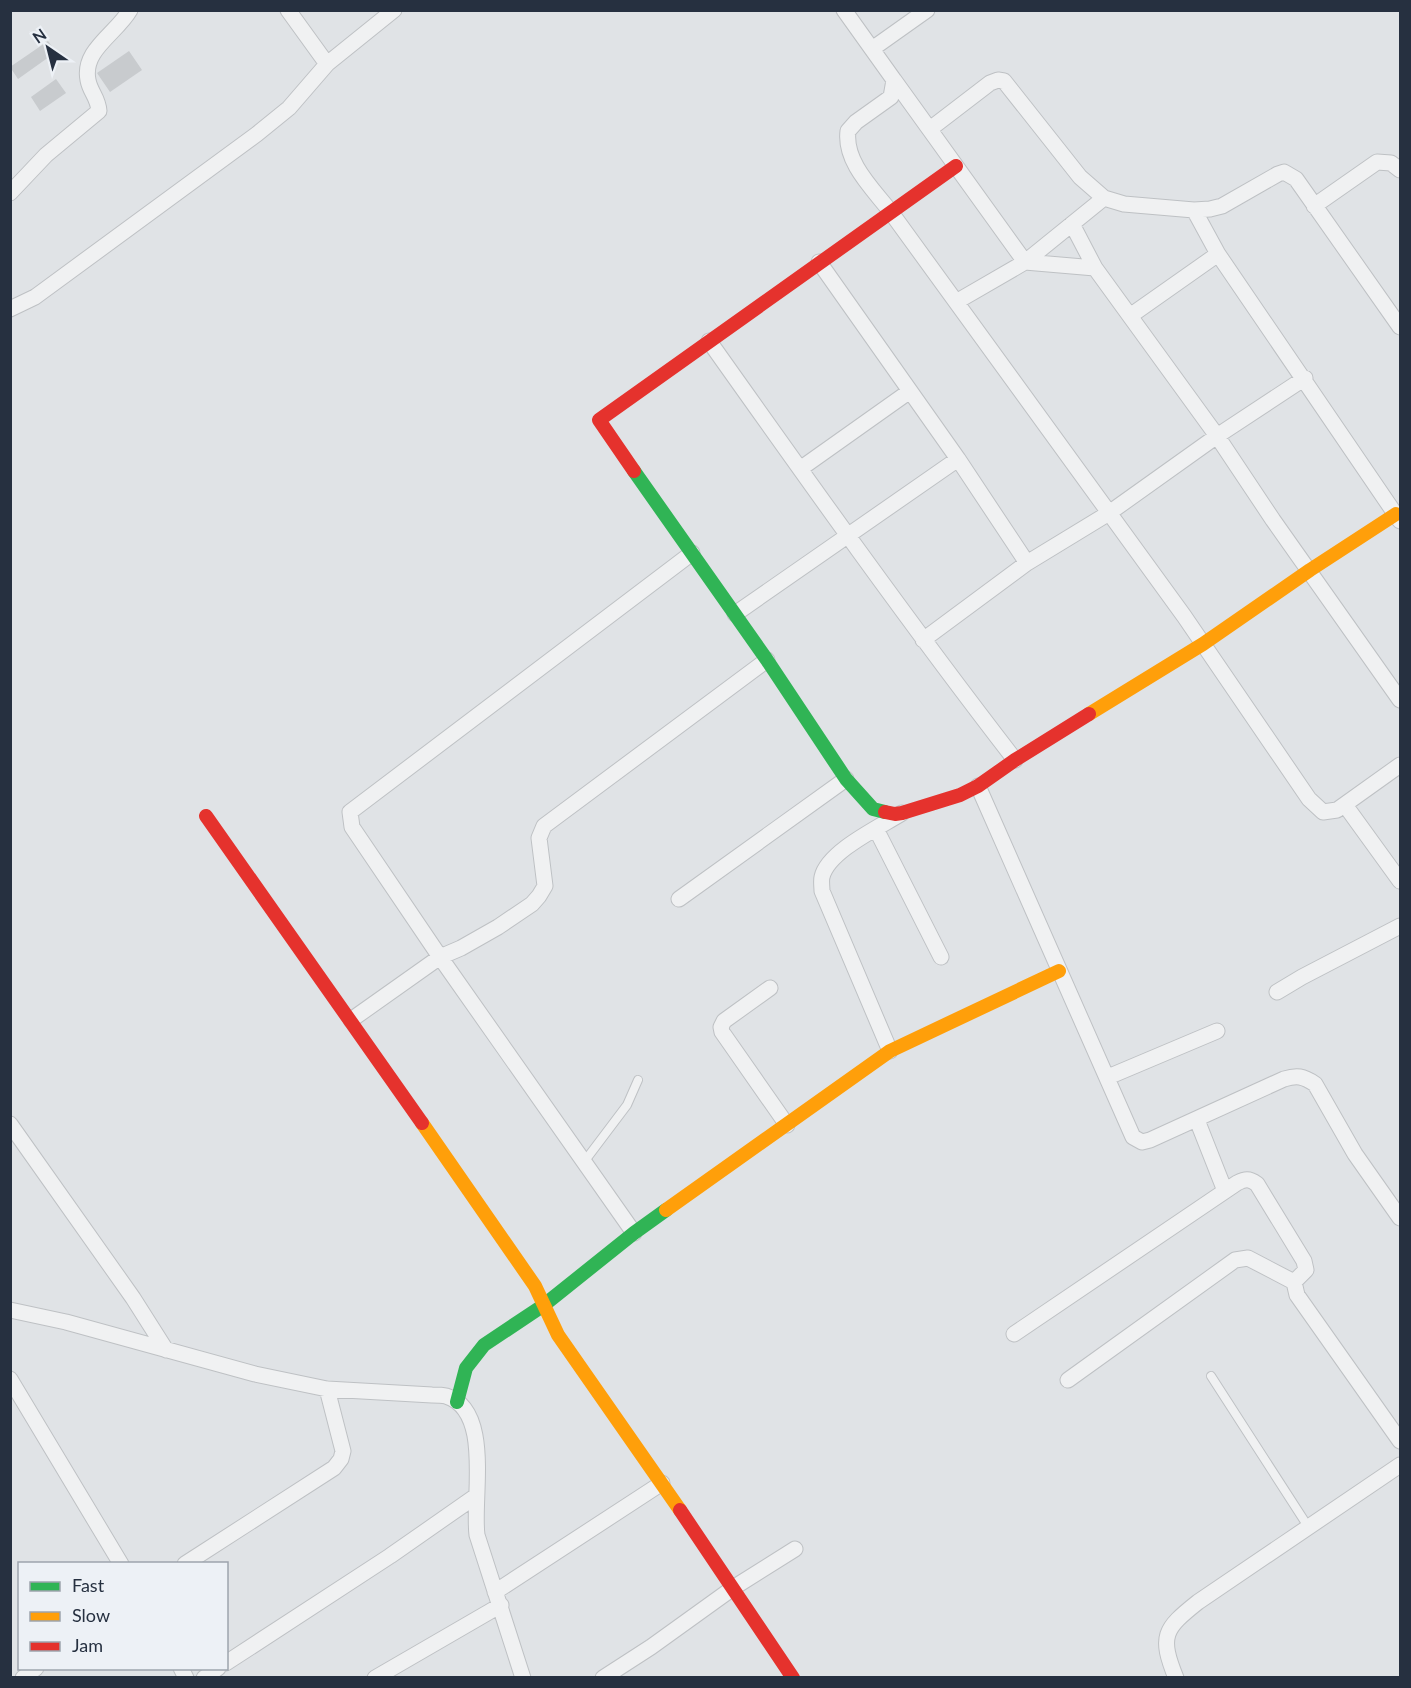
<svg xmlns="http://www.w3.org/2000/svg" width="1411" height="1688" viewBox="0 0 1411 1688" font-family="Lato,sans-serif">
  <rect width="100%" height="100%" fill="#e0e3e6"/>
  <path fill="#c8cbce" d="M 48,41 L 56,52 L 18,79 L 10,67 Z
    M 129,51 L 142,70 L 110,92 L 97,73 Z
    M 56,79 L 66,93 L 40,111 L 31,97 Z"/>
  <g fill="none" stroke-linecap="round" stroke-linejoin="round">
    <defs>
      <path id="lane" d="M 584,1162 L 627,1105 L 638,1080
        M 1211,1376 L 1309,1528"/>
      <path id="street" d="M 288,10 L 327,64
        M 844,10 L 894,80 L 891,97 L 856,122 L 848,131 C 844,162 873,189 890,211 L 1184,616 L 1309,799 L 1323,812 L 1337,810 L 1400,765
        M 872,49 L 927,10
        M 894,80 L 1025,262 L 1095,268 L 1217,436 L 1273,520 L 1400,700
        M 930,129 L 990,83 L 998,80 L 1004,81 L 1080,177 L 1104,198 L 1124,204 L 1194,210 L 1210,209 L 1222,206 L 1278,174 L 1284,172 L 1296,179 L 1400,327
        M 10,193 L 46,155 L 99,111 C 98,97 90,92 88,80 C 82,50 116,34 130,10
        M 1314,206 L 1377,162 L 1391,163 L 1400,170
        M 1194,210 L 1218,254
        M 1072,224 L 1095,268
        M 819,262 L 958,459 L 1027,563
        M 956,302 L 1025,262 L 1104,198
        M 10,309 L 35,297 L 257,134 L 289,108 L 327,64 L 394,10
        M 1130,316 L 1218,254 L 1400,521
        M 709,341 C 809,482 909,623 1015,760
        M 800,469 L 910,391
        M 735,614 L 958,459
        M 923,640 L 1027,563 L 1109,513 L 1217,436 L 1305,378
        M 978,786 L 1133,1137 L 1142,1142 L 1150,1140 L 1284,1079 C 1297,1075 1303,1076 1315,1084 L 1355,1154 L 1400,1218
        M 1345,805 L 1400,881
        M 876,829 L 941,957
        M 679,899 L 846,779
        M 770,988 L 724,1021 L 721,1027 L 722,1032 L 787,1125
        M 1277,992 L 1302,977 L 1400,926
        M 351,1020 L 440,957 L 461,948 L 498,927 L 532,904 L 539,896 L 545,886 L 539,838 L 544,826 L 767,660
        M 890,1051 L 822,891 C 822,887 821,881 822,877 C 828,851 880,827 902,813
        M 1108,1077 L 1217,1031
        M 1197,1120 L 1225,1191
        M 10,1124 L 133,1298 L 166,1350
        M 634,1233 L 440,957 L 352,827 L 350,812 L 692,553
        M 10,1310 L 66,1322 L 255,1374 L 327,1389 L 432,1395 C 436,1395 442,1395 446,1396 C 493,1410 472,1499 477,1535 L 523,1678
        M 1014,1334 L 1237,1183 C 1245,1179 1249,1178 1257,1184 L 1304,1261 L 1306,1270 L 1294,1282 L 1297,1295 L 1400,1441
        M 10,1379 L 121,1564
        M 1068,1380 L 1235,1260 L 1248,1258 L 1294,1282
        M 185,1564 L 334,1468 L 341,1459 L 343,1451 L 327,1389
        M 495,1592 L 662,1483
        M 226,1663 L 390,1556 L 476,1496
        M 181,1668 L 186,1678
        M 23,1678 L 36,1668
        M 204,1678 L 218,1668
        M 375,1678 L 501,1605
        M 603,1678 L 651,1647 L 733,1588 L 795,1549
        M 1176,1678 C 1159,1636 1164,1629 1198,1602 L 1400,1465"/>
    </defs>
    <use href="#lane" stroke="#bec1c4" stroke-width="10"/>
    <use href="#street" stroke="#bec1c4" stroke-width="17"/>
    <use href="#lane" stroke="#f0f1f2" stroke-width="8"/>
    <use href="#street" stroke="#f0f1f2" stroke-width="15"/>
    <path stroke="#30b455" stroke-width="14" d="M 634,471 L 767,660 L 846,779 L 873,809 L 885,812
      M 457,1402 L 466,1368 L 484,1345 L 544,1305 L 634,1233 L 666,1210"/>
    <path stroke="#ff9f0a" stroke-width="14" d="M 1089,714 L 1203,644 L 1310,570 L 1396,514
      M 422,1123 L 535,1286 L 558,1335 L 680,1510
      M 666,1210 L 890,1051 L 1059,971"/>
    <path stroke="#e5322d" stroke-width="14" d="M 634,471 L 599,420 L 956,166
      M 885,812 L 895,814 L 902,813 L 960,795 L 978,786 L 1015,760 L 1089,714
      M 206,816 L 422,1123
      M 680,1510 L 793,1678"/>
  </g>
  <rect width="1411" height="1688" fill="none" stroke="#263040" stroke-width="24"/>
  <rect x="18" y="1562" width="210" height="108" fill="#edf1f6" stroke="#9da4ad" stroke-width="1.5"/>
  <rect x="30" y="1582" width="30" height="9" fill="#30b455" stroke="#9da4ad" stroke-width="1.5"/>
  <text x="72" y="1592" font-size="18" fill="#263040">Fast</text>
  <rect x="30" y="1612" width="30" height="9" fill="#ff9f0a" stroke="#9da4ad" stroke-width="1.5"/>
  <text x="72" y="1622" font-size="18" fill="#263040">Slow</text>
  <rect x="30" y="1642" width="30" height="9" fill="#e5322d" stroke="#9da4ad" stroke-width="1.5"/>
  <text x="72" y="1652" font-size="18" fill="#263040">Jam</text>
  <g transform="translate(48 48) rotate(325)" stroke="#edf1f6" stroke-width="4.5" paint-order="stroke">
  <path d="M0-4.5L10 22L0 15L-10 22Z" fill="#263040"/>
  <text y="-9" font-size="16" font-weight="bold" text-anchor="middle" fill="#263040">N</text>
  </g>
</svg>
